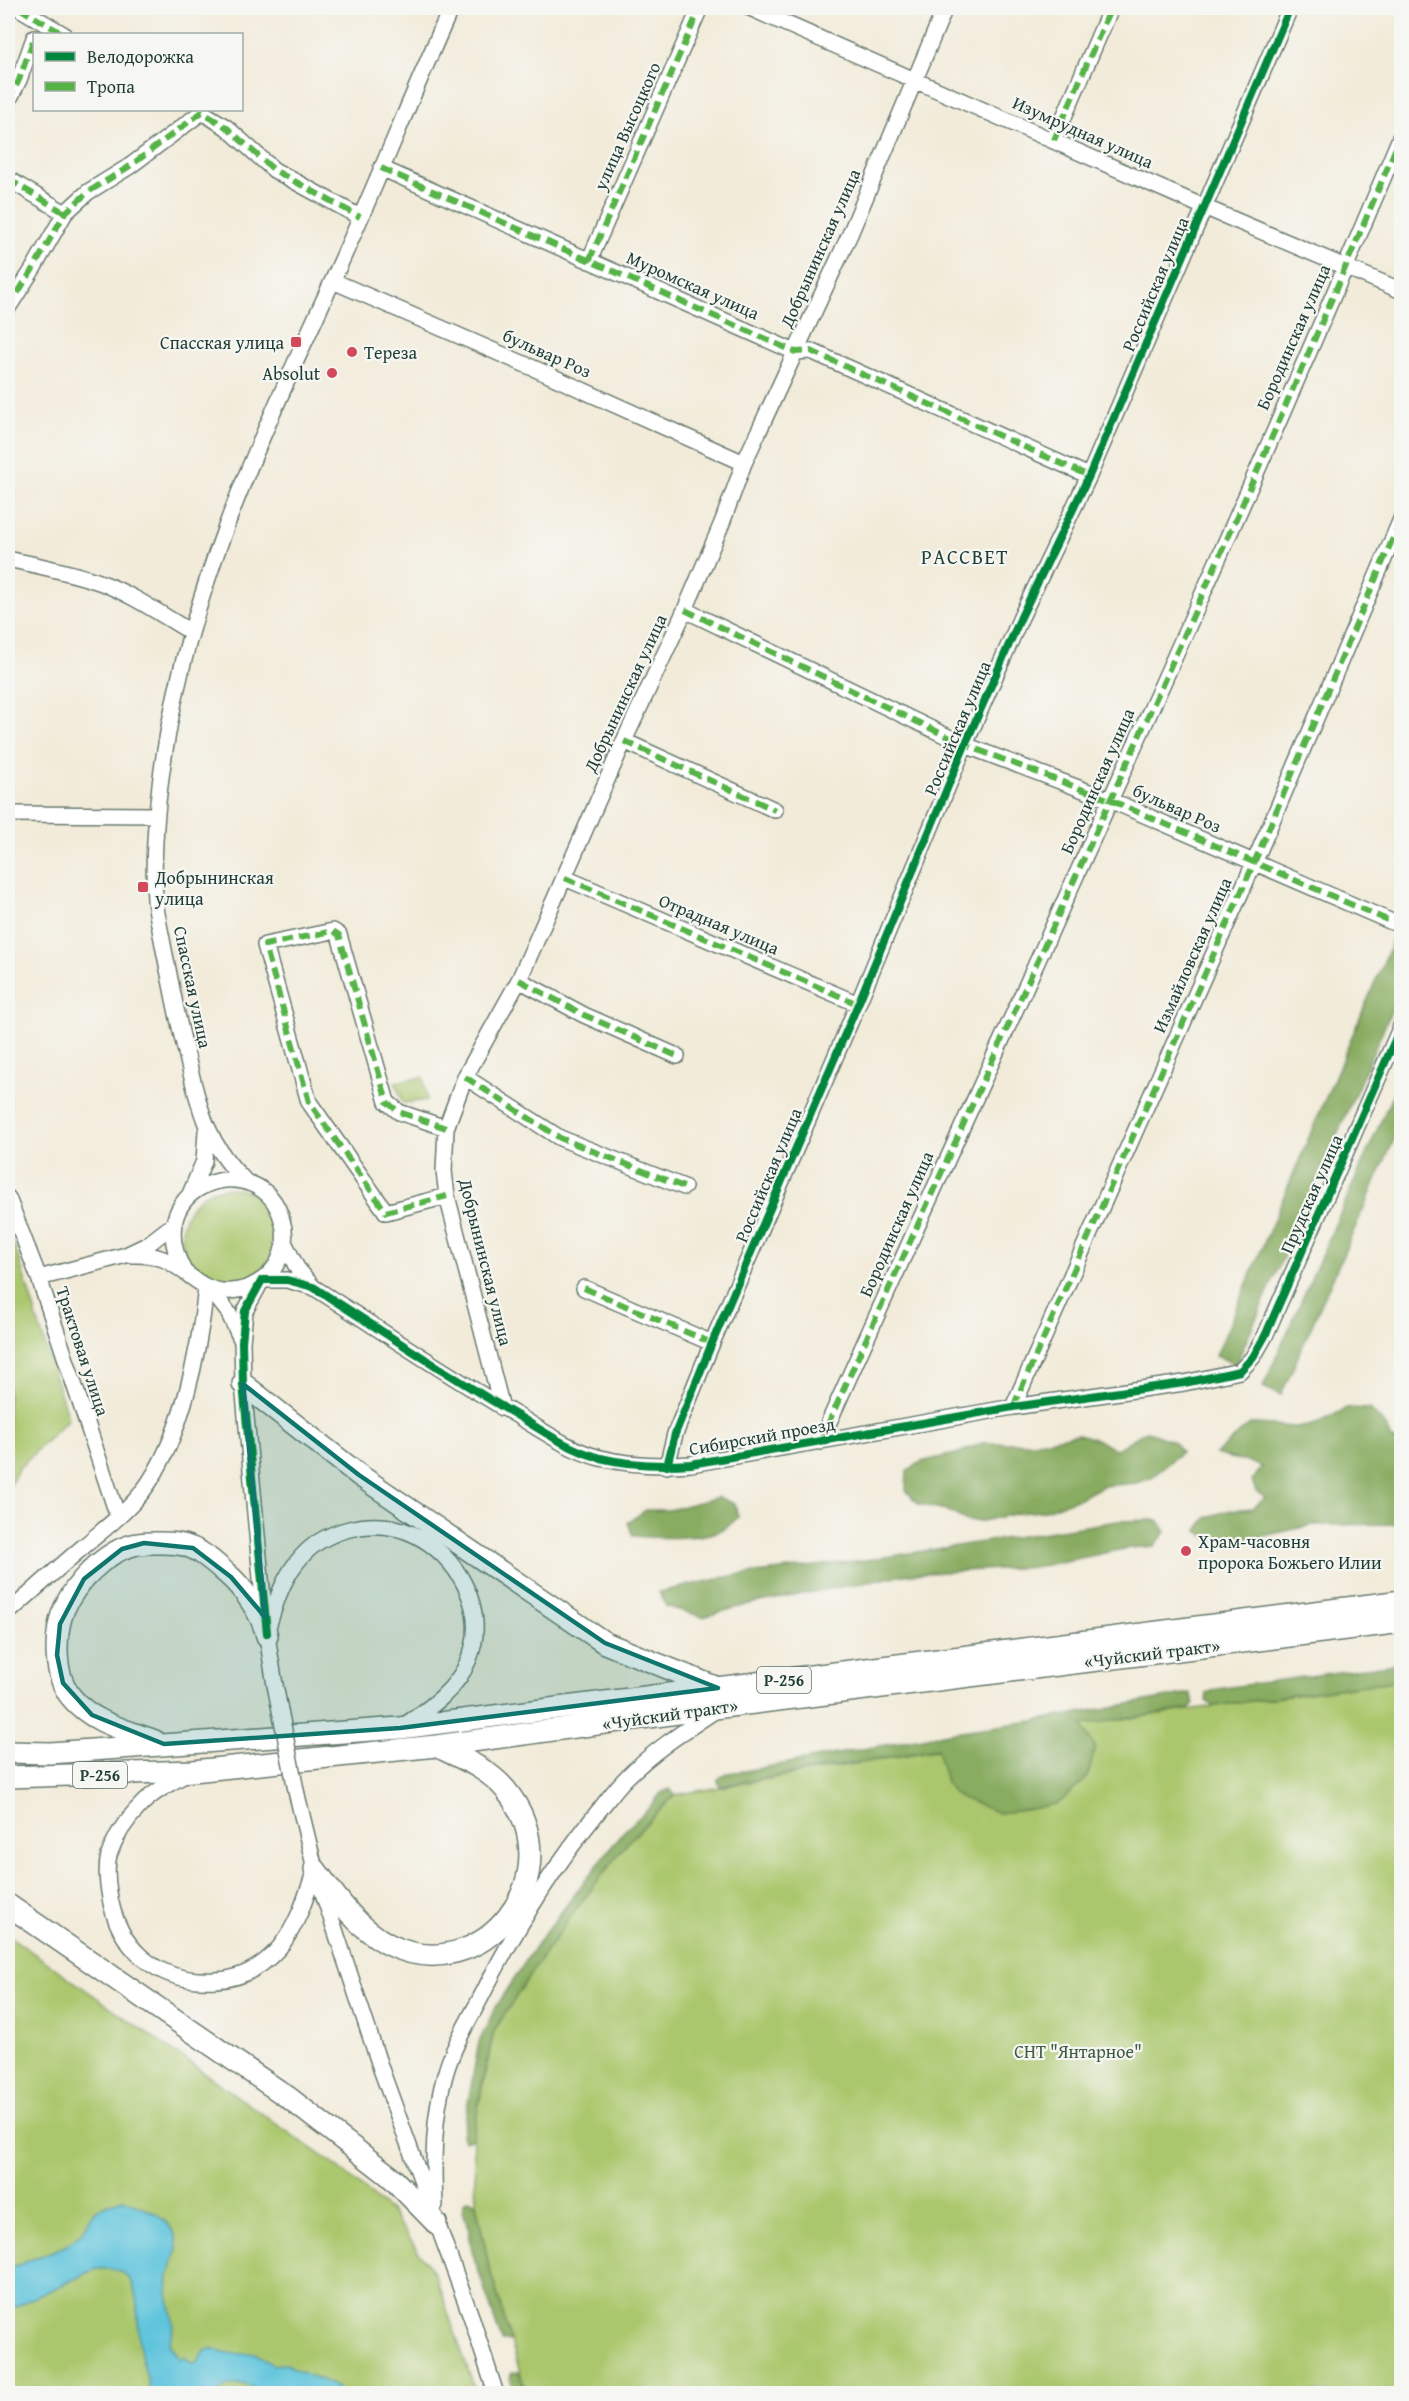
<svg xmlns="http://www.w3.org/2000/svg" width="1409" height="2401" viewBox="0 0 1409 2401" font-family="'Gentium Book Plus',serif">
  <rect width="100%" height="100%" fill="#f6f6f2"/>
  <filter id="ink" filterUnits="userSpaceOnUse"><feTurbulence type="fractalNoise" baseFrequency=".0167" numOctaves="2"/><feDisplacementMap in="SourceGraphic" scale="12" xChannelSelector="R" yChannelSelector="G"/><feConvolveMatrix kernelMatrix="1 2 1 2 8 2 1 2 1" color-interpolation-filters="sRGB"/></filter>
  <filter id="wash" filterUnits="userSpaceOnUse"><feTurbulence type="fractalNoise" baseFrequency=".008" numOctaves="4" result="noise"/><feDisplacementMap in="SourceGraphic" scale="24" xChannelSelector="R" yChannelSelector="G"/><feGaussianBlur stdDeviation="1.35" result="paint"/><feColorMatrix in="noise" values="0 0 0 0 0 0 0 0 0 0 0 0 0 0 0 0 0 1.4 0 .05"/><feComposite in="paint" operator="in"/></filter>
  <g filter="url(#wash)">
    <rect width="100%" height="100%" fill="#f2ebd9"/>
    <path fill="#abc76d" stroke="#658250" stroke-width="1.5" d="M 423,1077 L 427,1100 L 403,1103 L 395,1082 Z
      M182 1235a47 47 0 1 1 94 0a47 47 0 1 1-94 0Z
      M 8,1231 L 16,1250 L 68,1419 L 18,1469 L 8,1490 Z
      M 1401,1680 L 1401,2393 L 526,2393 L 489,2266 L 476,2203 L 473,2133 L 494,2031 L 533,1970 L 576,1909 L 627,1843 L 675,1795 L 1081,1725 Z
      M 8,1935 L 339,2168 L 392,2213 L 435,2275 L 476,2393 L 8,2394 Z"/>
    <path fill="#88ac60" stroke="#54744a" stroke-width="1.5" d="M 1401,921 L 1401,989 L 1236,1364 L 1216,1356 Z
      M 1401,1076 L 1401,1124 L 1281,1395 L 1263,1387 Z
      M 1347,1408 L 1370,1409 L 1386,1426 L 1393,1441 L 1401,1439 L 1401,1524 L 1312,1525 L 1255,1538 L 1212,1541 L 1197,1530 L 1207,1517 L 1231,1510 L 1253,1508 L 1265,1498 L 1256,1491 L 1252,1481 L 1262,1467 C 1248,1460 1232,1460 1216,1454 L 1250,1424 C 1267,1423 1282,1427 1298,1427 C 1314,1428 1333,1415 1347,1408 Z
      M 1146,1431 L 1174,1442 L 1181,1452 L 1151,1478 L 1136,1483 L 1103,1486 L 1080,1498 L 1042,1511 L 1018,1513 L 983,1521 L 967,1521 L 946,1510 L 918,1504 L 906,1490 L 907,1471 L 921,1462 L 959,1453 L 982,1443 L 1033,1443 L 1078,1434 L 1098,1440 L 1115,1450 Z
      M 718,1497 L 735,1504 L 738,1517 C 734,1521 729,1526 723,1529 C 704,1540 656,1538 633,1536 L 628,1522 L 646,1510 L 669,1510 Z
      M 1158,1520 L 1166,1532 L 1154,1546 L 1129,1548 L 1036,1567 L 909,1574 L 749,1604 L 703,1617 L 666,1606 L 659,1592 L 731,1576 L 866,1560 L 1118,1521 Z
      M 1401,1663 L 1401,1680 L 1214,1706 L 1206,1701 L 1207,1693 L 1217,1689 Z
      M 1190,1693 L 1194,1703 L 1189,1709 L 1082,1725 L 1095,1747 L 1088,1777 L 1059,1803 L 1026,1810 L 999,1813 L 954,1795 L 946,1783 L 937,1749 L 719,1786 L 718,1779 L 727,1773 L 745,1771 L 954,1732 L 1034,1721 Z
      M 670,1789 L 675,1795 L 627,1843 L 576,1909 L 533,1970 L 494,2031 L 482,2083 L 473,2139 L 464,2141 L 462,2136 L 479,2042 L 494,2010 L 536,1945 L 592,1872 L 623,1832 L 647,1810 L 661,1793 Z
      M 469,2199 L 476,2203 L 489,2266 L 511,2341 L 502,2341 L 498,2330 L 472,2251 L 469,2231 L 463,2211 L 464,2202 Z
      M 516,2372 L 520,2373 L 526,2393 L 516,2393 L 510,2378 L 512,2373 Z"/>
    <path fill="#5fc4dc" stroke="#3f8088" stroke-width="1.5" d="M 123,2199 L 155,2213 L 170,2226 L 176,2237 L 177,2248 L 169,2275 L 168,2294 L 174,2326 L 169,2344 L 180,2359 L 185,2357 L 191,2363 L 197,2362 L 205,2350 L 211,2349 L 234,2354 L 255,2353 L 273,2365 L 287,2363 C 304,2379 326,2376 342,2393 C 326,2394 277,2397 265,2393 C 255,2390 249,2384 238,2384 C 230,2385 222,2387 217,2393 L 150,2393 C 148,2378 142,2364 140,2348 C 137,2330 140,2295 130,2280 C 122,2268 108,2268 96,2269 L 8,2310 L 8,2269 L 65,2246 L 81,2234 L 95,2211 L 108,2204 Z"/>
  </g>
  <g filter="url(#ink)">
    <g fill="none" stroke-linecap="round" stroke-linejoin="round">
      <defs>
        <path id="minor" d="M 19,8 L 63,34
          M 750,8 L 1204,207 L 1402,291
          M 8,102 L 19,80 L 34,38
          M 1054,140 L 1111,8
          M 381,168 L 795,352 L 811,351 L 1089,476
          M 8,179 L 65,213
          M 589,261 L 700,8
          M 333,281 L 540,371 L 744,463
          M 8,308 L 33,269 L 65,213 L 88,192 L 130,166 L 202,112 L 226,127 L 274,170 L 360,217
          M 8,559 C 39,566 71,572 102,583 C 133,595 162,615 191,632
          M 685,610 L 965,745 L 1110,800 L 1392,922
          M 624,741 L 775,810
          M 8,814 L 156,815
          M 565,878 L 858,1004
          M 519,980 L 584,1015 L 677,1056
          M 465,1077 L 560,1138 L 684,1187
          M 446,1128 L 399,1112 L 387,1102 L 339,935 L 333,931 L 265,945 L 309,1102 L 386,1212 L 447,1196
          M 246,1182 C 200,1138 197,1094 182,1036 C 175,1007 170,978 164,950 C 161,933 157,917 155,900 C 152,849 157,800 165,750 C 192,581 261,438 331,284 C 373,193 410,99 451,8
          M 190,1194 L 204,1161 L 206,1131
          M 8,1198 L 39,1278 L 118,1517
          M 284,1242 L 297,1268 L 313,1287
          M 126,1255 C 139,1255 151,1254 163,1259 C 188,1269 201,1294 231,1291 C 251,1290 270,1278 279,1260 C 285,1247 286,1233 282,1220 C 262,1145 136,1183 184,1271
          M 39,1278 L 126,1255 L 147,1245 L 174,1224
          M 584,1288 L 712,1343
          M 210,1289 L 228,1312 L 241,1339
          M 1013,1407 L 1254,863 L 1402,517
          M 502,1408 L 447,1196 L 444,1171 L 446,1128 L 465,1077 L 519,980 L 624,741 L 685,610 L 722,523 L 744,463 L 850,234 L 945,8
          M 820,1442 C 1015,1006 1218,574 1402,133
          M 667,1466 L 675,1434 L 712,1343 L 858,1004 L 965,745 L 1021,617 L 1089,476 L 1290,8
          M 8,1613 C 33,1591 58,1568 83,1547 C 104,1529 127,1512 143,1491 C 182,1439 199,1352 206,1288
          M 265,1621 L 243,1384 L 242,1342 L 245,1311 L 262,1280 L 287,1280 L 313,1287 C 381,1330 448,1376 518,1416 C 544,1432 570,1450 600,1458 C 629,1465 661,1466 691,1464 L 1013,1407 L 1184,1383 L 1240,1371 L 1253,1357 L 1265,1336 L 1402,1024
          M 269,1624 C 276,1602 282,1581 297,1562 C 322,1529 374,1516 413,1534 C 458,1555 489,1611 469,1659 C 457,1690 429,1709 403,1726
          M 267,1636 L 275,1685
          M 190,1772 C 173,1782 154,1791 141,1805 C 127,1819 115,1837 109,1855 C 106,1867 107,1880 109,1892 C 117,1949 158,1984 216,1980 C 241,1979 262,1967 279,1948 C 298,1925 306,1897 315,1869
          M 297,1795 L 315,1869 L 350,1975 L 381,2069 L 472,2319 L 496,2394
          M 435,2205 C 433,2162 433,2117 445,2075 C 452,2049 466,2025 479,2001 C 512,1935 550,1871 597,1813 C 606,1802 615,1789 626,1778 C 653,1751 684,1731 716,1710"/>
        <path id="highway" d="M 243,1384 L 359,1475 L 605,1643 L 715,1687
          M 155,1741 C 126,1730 92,1723 71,1697 C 61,1684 57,1666 57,1649 C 57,1636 59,1621 64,1609 C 75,1583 105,1552 133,1545 C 142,1542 151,1543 160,1543 C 171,1543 181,1543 192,1548 C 204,1553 215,1563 225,1572 C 243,1587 262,1613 267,1636
          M 8,1752 L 50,1753 L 400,1728 L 1402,1601
          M 8,1777 L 193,1771 L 436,1746 L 722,1707 L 1402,1622
          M 315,1869 C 336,1897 356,1927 388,1944 C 482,1992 576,1874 505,1789 C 487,1768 461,1758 436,1746
          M 8,1905 L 289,2098 L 391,2177 L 436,2223"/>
      </defs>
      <use href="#minor" stroke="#697a6e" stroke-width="18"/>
      <use href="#highway" stroke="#697a6e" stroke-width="24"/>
      <use href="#minor" stroke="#fff" stroke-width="15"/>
      <use href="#highway" stroke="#fff" stroke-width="21"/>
      <defs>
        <path id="minor-bridge" d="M 275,1685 L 297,1795"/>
      </defs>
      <use href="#minor-bridge" stroke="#697a6e" stroke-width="18" stroke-linecap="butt"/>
      <use href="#minor-bridge" stroke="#fff" stroke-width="15"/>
      <path stroke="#55b346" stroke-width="6" stroke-dasharray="12 6" stroke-linecap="butt" d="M 19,8 L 63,34
        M 8,102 L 19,80 L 34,38
        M 1054,140 L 1111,8
        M 381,168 L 795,352 L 811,351 L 1089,476
        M 8,179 L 65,213
        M 589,261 L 700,8
        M 8,308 L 33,269 L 65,213 L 88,192 L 130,166 L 202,112 L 226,127 L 274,170 L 360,217
        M 685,610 L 965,745 L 1110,800 L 1392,922
        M 624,741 L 775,810
        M 565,878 L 858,1004
        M 519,980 L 584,1015 L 677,1056
        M 465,1077 L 560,1138 L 684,1187
        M 446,1128 L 399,1112 L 387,1102 L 339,935 L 333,931 L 265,945 L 309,1102 L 386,1212 L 447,1196
        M 584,1288 L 712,1343
        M 1013,1407 L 1254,863 L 1402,517
        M 820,1442 C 1015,1006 1218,574 1402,133"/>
      <defs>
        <path id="cycleway" d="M 667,1466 L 675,1434 L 712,1343 L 858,1004 L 965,745 L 1021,617 L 1089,476 L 1290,8
          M 267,1633 L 243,1384 L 242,1342 L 245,1311 L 262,1280 L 287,1280 L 313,1287 C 381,1330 448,1376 518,1416 C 544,1432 570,1450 600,1458 C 629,1465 661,1466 691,1464 L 1013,1407 L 1184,1383 L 1240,1371 L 1253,1357 L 1265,1336 L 1402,1024"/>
      </defs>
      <use href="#cycleway" stroke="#f6f6f2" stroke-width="11"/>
      <use href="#cycleway" stroke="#00873e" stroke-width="8"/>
    </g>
  </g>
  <path fill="#0f766e" fill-opacity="0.2" stroke="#0f766e" stroke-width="4.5" stroke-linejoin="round" d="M 243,1384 L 359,1475 L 605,1643 L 718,1688 L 400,1728 L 164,1744 L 92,1715 L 63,1683 L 57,1655 L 60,1624 L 84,1579 L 122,1549 L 144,1543 L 193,1548 L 231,1577 L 265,1617 Z"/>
  <g fill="#d1495b" stroke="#f6f6f2" stroke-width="2">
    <rect x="290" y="336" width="12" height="12" rx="3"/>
    <circle cx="352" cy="352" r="6"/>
    <circle cx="332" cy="373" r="6"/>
    <rect x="137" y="881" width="12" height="12" rx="3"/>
    <circle cx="1186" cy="1551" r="6"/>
  </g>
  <g text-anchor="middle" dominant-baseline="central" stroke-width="4.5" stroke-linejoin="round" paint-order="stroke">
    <g fill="#f6f6f2" stroke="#60746d" stroke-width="1.5">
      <rect x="757" y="1667" width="54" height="26" rx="4.5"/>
      <rect x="73" y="1762" width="54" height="26" rx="4.5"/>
    </g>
    <g font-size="16" font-weight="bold" fill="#1f3d34">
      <text x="784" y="1680">Р-256</text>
      <text x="100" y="1775">Р-256</text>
    </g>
    <g font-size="18" fill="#1f3d34" stroke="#f6f6f2">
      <text transform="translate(627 126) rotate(-66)">улица Высоцкого</text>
      <text transform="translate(1083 132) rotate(24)">Изумрудная улица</text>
      <text transform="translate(820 248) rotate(-66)">Добрынинская улица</text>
      <text transform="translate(1155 284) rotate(-67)">Российская улица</text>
      <text transform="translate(693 285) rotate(24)">Муромская улица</text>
      <text transform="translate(1293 337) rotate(-66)">Бородинская улица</text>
      <text transform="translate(547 353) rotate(24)">бульвар Роз</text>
      <text transform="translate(625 693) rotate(-65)">Добрынинская улица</text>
      <text transform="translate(957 728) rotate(-67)">Российская улица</text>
      <text transform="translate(1097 781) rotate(-66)">Бородинская улица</text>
      <text transform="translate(1177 808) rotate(24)">бульвар Роз</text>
      <text transform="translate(719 924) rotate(23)">Отрадная улица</text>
      <text transform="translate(1192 955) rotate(-66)">Измайловская улица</text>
      <text transform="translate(193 987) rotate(78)">Спасская улица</text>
      <text transform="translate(768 1175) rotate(-67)">Российская улица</text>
      <text transform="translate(1311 1194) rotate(-66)">Прудская улица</text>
      <text transform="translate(896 1224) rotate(-66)">Бородинская улица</text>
      <text transform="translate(486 1262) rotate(76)">Добрынинская улица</text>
      <text transform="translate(83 1351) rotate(72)">Трактовая улица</text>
      <text transform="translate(762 1436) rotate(-10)">Сибирский проезд</text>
      <text transform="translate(1152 1653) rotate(-7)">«Чуйский тракт»</text>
      <text transform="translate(670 1714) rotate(-8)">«Чуйский тракт»</text>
    </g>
    <g font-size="18" fill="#1f3d34" stroke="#f6f6f2" text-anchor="start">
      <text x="284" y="342" text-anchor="end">Спасская улица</text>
      <text x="364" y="352">Тереза</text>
      <text x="320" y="373" text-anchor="end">Absolut</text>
      <text x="155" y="877">Добрынинская<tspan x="155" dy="21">улица</tspan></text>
      <text x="1198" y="1541">Храм-часовня<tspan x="1198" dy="21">пророка Божьего Илии</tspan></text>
    </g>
    <g font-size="18" fill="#3b593f" stroke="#f6f6f2">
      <text x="1078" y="2051">СНТ "Янтарное"</text>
    </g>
    <g font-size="20" letter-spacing="1.5" fill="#1f3d34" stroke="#f6f6f2">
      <text x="965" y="556">РАССВЕТ</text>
    </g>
  </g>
  <rect width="1409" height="2401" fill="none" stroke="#f6f6f2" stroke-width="30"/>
  <rect x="33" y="33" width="210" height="78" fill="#f6f6f2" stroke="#a0aca6" stroke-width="1.5"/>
  <rect x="45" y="52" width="30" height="9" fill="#00873e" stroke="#a0aca6" stroke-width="1.5"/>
  <text x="87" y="63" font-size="18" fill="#1f3d34">Велодорожка</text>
  <rect x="45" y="82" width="30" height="9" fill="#55b346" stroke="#a0aca6" stroke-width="1.5"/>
  <text x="87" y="93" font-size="18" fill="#1f3d34">Тропа</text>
</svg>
